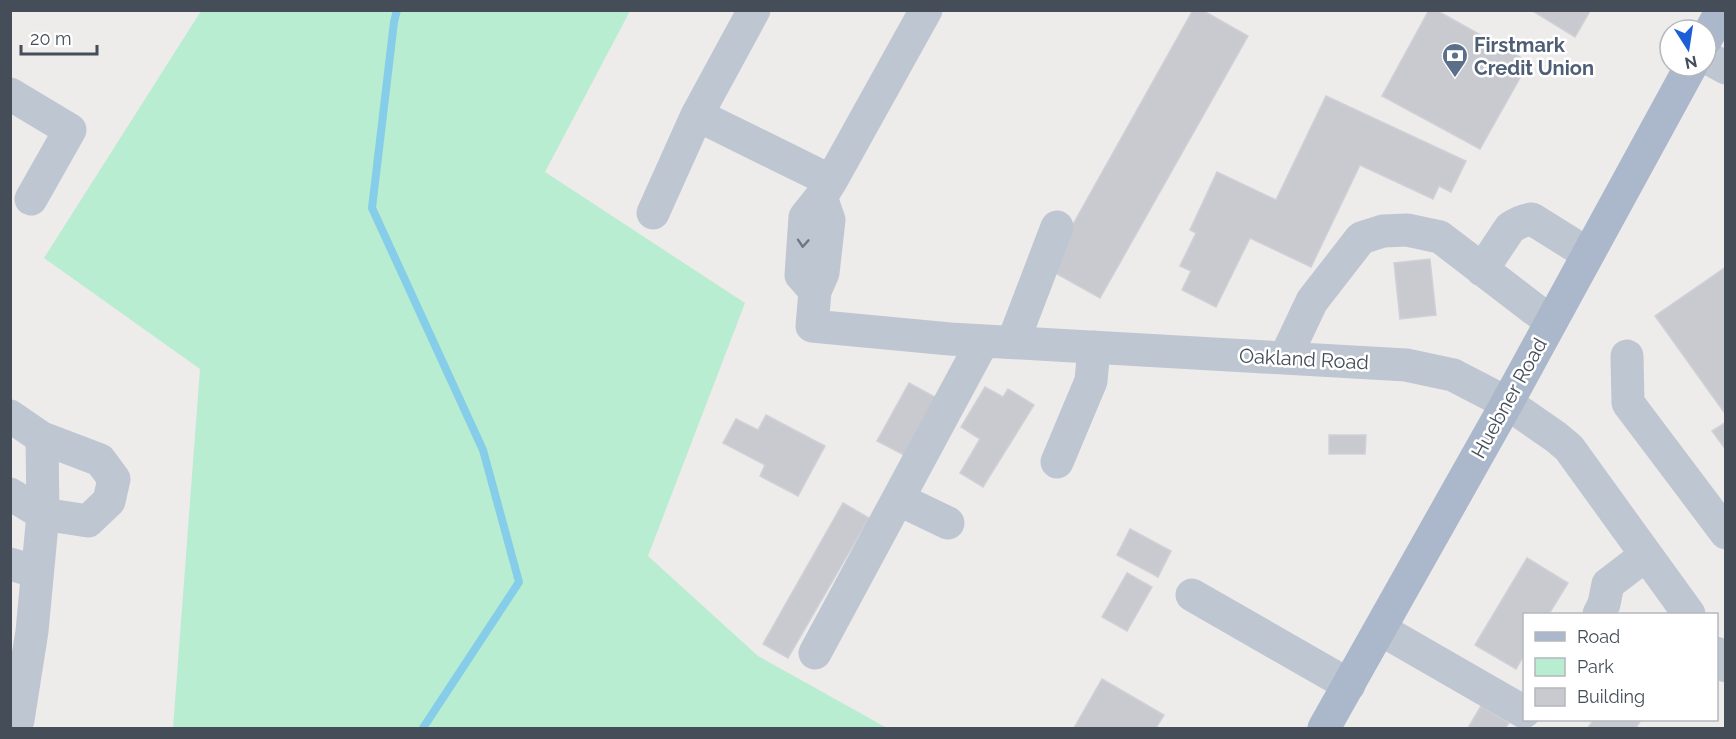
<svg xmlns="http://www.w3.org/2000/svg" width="1736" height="739" viewBox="0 0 1736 739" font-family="Raleway,sans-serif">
  <rect width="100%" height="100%" fill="#eeebeb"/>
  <path fill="#b8edd1" d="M 201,11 L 630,11 L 545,172 L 745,303 L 648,556 L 758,656 L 887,728 L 173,728 L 200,369 L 44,258 Z"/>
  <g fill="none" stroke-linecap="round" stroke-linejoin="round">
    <path stroke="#86cde9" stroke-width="8" d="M 397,10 L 394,22 L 372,208 L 483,450 L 519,582 L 423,728"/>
  </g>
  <path fill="#c8cad0" stroke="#cfd1d7" stroke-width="1.5" d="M 1193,10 L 1202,10 L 1248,36 L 1100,298 L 1048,269 Z
    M 1429,10 L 1436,10 L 1529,62 L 1480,149 L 1382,96 Z
    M 1531,10 L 1590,10 L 1590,11 L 1575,37 Z
    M 1326,96 L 1466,161 L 1451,192 L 1439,186 L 1433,199 L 1360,165 L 1311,267 L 1250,238 L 1216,307 L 1182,290 L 1191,271 L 1180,266 L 1196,233 L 1190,230 L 1217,172 L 1276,200 Z
    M 1430,259 L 1436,315 L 1400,319 L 1394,263 Z
    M 1726,267 L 1726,415 L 1655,316 Z
    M 909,383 L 935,397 L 904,455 L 877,441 Z
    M 985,387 L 1003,397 L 1008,389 L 1034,405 L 983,487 L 960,473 L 980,439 L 961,427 Z
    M 766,415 L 825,446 L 798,496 L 760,476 L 765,465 L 723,443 L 736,419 L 758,430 Z
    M 1726,422 L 1726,450 L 1712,431 Z
    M 1329,435 L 1366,435 L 1365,454 L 1329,454 Z
    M 843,503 L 869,518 L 788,658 L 763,644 Z
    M 1130,529 L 1171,551 L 1158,577 L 1117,555 Z
    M 1527,558 L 1568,583 L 1549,614 L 1524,614 L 1524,655 L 1516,669 L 1475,645 Z
    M 1127,573 L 1152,587 L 1127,631 L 1102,617 Z
    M 1102,679 L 1164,715 L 1156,728 L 1074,728 Z
    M 1481,706 L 1509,723 L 1505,728 L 1468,728 Z
    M 1593,720 L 1641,720 L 1636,728 L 1588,728 Z"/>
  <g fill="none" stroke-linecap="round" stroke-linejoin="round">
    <path stroke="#bec6d1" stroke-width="33" d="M 1706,57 L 1726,68
      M 10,94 L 70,130 L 31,199
      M 697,115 L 831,181
      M 821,197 L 829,220 L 823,273 L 815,291 L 812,326 L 950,339 L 1406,365 L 1453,375 L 1507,403 L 1556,437 L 1569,448 L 1689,614
      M 653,213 L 697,115 L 754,10
      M 1482,270 L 1510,228 C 1517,223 1523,220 1532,219 L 1588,254
      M 815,291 L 801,275 L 805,217 L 821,197 L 831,181 L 926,10
      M 1013,342 L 1057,227
      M 1627,356 L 1628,403 L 1726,533
      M 1285,358 L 1312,301 L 1361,238 L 1383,231 L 1407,230 L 1440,237 L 1551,322
      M 10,416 L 42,438 L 43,514 L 88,521 L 109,501 L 114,479 L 100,460 L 42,438
      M 1057,462 L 1091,381 L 1094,347
      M 10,494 L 43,514 L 32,631 L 18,720 L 10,725
      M 898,499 L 948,523
      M 10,564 L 37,572
      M 1192,595 L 1349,685
      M 1599,614 L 1604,604 L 1608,584 L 1646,555
      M 1380,629 L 1524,712
      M 815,653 L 983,341
      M 1716,653 L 1726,666"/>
    <path stroke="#abb8cb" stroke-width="33" d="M 1706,39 L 1722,10
      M 1324,728 L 1507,403 L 1691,66"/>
  </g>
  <defs><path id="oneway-chevron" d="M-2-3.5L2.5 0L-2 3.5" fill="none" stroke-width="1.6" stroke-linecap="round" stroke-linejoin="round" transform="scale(1.5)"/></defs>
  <use stroke="#6f7782" href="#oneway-chevron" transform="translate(803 243) rotate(94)"/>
  <defs>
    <symbol id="bank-pin" viewBox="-11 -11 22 30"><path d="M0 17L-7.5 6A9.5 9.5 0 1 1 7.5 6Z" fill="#5c6f8a" stroke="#fff"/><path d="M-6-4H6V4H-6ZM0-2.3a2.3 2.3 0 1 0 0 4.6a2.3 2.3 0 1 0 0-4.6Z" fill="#fff"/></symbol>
  </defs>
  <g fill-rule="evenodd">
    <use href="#bank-pin" x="1440" y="41" width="30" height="40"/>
  </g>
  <g text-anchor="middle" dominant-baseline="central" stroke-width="5" stroke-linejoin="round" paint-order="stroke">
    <g font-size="20" font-weight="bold" fill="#4e5e75" stroke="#fff" text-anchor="start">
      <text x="1474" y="45">Firstmark<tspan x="1474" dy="23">Credit Union</tspan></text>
    </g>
    <g font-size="20" fill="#444d58" stroke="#fff">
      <text transform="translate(1304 359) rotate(3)">Oakland Road</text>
      <text transform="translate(1509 398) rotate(-61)">Huebner Road</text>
    </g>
  </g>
  <rect width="1736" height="739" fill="none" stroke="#444d58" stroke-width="24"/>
  <rect x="1523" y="613" width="195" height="108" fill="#ffffff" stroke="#b4b8bc" stroke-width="1.5"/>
  <rect x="1535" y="632" width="30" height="9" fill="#abb8cb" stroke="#b4b8bc" stroke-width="1.5"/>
  <text x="1577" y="643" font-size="18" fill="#444d58">Road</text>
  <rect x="1535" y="658" width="30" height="18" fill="#b8edd1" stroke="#b4b8bc" stroke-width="1.5"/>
  <text x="1577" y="673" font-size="18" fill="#444d58">Park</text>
  <rect x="1535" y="688" width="30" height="18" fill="#c8cad0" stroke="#b4b8bc" stroke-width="1.5"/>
  <text x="1577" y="703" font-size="18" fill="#444d58">Building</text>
  <g transform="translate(1688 48) rotate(168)"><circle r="28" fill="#ffffff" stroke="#b4b8bc" stroke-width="1.5"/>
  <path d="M0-4.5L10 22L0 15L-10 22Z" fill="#1b5ed8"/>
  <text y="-9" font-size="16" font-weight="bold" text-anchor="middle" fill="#444d58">N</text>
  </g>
  <path d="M21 45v9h76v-9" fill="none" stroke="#444d58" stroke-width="3"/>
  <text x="30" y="45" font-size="18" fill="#444d58" stroke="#ffffff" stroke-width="4.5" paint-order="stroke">20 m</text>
</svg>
